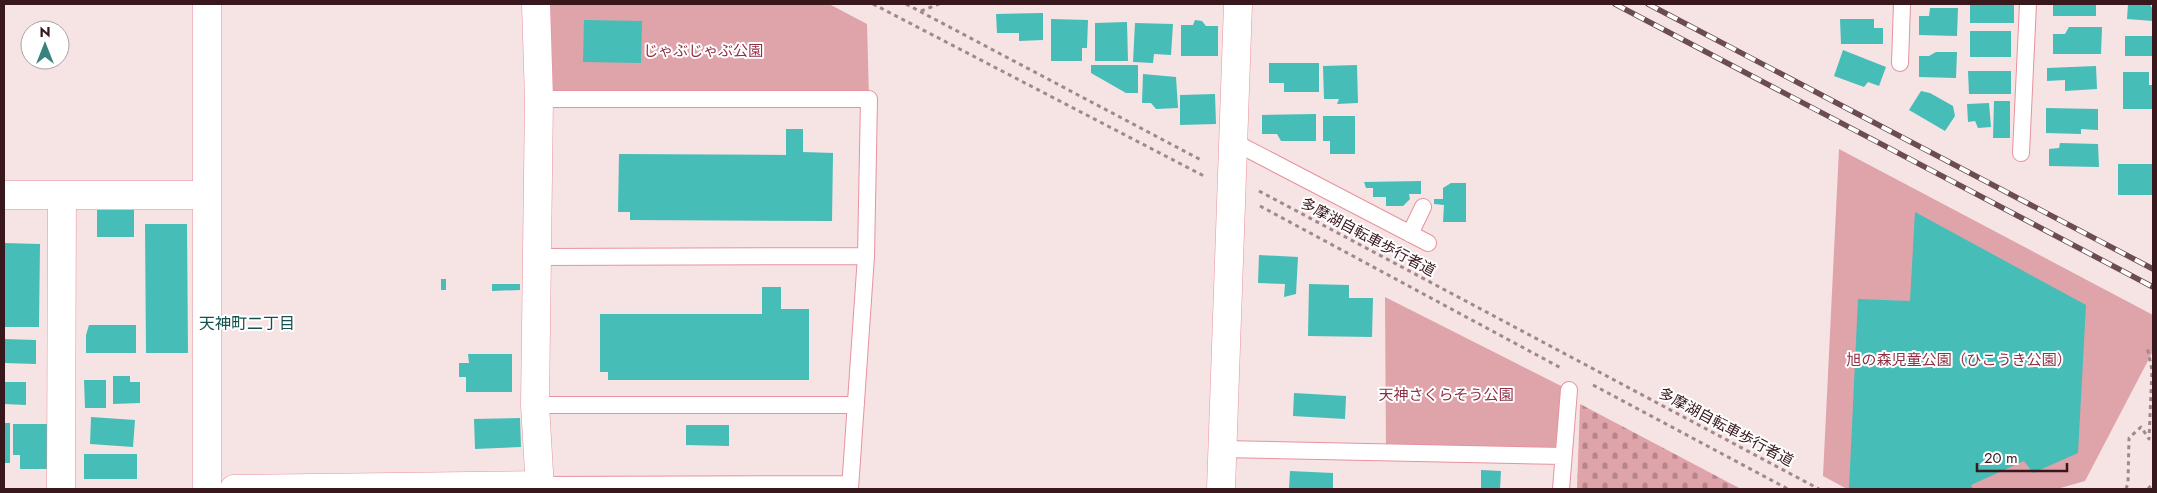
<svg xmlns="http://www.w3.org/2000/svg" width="2157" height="493" viewBox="0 0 2157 493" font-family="Jost,'Noto Sans JP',sans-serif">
  <defs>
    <pattern id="cemetery-stones" width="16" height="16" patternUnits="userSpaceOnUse" patternTransform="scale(1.25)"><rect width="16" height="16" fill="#dfa3aa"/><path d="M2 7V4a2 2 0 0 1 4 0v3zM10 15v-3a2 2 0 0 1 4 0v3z" fill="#b6848a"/></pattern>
  </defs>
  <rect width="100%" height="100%" fill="#f6e3e4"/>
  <path fill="url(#cemetery-stones)" d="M 1580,404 L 1741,489 L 1577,489 Z"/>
  <path fill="#dfa3aa" d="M 536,4 L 829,4 L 867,24 L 869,99 L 539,99 Z
    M 1839,149 L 2153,315 L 2153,351 L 2085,481 L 2057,489 L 1847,489 L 1823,476 Z
    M 1385,297 L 1569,390 L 1563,456 L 1386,453 Z"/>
  <path fill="#46bdb7" d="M 1970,4 L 2014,4 L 2014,23 L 1970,23 Z
    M 2053,4 L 2096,4 L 2096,16 L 2053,16 Z
    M 2128,4 L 2150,4 L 2153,10 L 2153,21 L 2127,19 Z
    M 1930,8 L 1958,8 L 1957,36 L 1919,35 L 1919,16 L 1929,16 Z
    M 1043,13 L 1043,40 L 1019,41 L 1019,33 L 997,33 L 996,14 Z
    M 1051,19 L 1088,20 L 1087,48 L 1082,48 L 1082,61 L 1051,61 Z
    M 1840,19 L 1874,19 L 1874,28 L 1883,28 L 1883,44 L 1841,44 Z
    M 584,20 L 642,21 L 641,63 L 583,62 Z
    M 1195,20 L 1202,21 L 1206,26 L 1218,26 L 1218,56 L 1181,56 L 1181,25 L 1193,25 Z
    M 1127,22 L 1128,61 L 1095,61 L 1095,23 Z
    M 1135,23 L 1173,24 L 1171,55 L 1154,54 L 1153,63 L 1133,62 Z
    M 2069,27 L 2102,27 L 2101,54 L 2053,54 L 2053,34 L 2065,34 Z
    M 1970,31 L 2011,31 L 2011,57 L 1970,57 Z
    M 2125,36 L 2153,36 L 2153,56 L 2125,56 Z
    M 1843,50 L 1886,67 L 1879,86 L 1868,82 L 1864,87 L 1834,76 Z
    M 1936,52 L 1957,52 L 1956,78 L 1919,77 L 1919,56 L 1929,56 Z
    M 1269,63 L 1319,63 L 1319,92 L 1284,92 L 1284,83 L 1269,83 Z
    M 1091,65 L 1138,65 L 1138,93 L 1126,93 L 1091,73 Z
    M 1357,65 L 1358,103 L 1337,104 L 1339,99 L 1324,99 L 1323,66 Z
    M 2096,66 L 2097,89 L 2065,91 L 2065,80 L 2047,81 L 2047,68 Z
    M 1968,71 L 2011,71 L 2011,94 L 1969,94 Z
    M 2123,72 L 2149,72 L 2149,85 L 2153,85 L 2153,109 L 2123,109 Z
    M 1143,74 L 1176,77 L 1178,108 L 1156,109 L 1151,103 L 1142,103 Z
    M 1921,91 L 1930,93 L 1953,106 L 1955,116 L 1945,131 L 1909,110 Z
    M 1215,94 L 1216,124 L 1180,125 L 1180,95 Z
    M 1994,101 L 2010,101 L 2010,138 L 1993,138 Z
    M 1989,103 L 1991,127 L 1978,128 L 1975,121 L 1968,122 L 1967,104 Z
    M 2046,108 L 2098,109 L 2098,130 L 2081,129 L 2081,134 L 2046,133 Z
    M 1316,114 L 1316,141 L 1281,141 L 1277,134 L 1262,134 L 1262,115 Z
    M 1323,116 L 1355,116 L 1355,154 L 1330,154 L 1330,141 L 1323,141 Z
    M 786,129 L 803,129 L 803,152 L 833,153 L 832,221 L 630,220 L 630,212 L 618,212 L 619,154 L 786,155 Z
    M 2060,143 L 2098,144 L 2099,167 L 2049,166 L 2049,149 L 2059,148 Z
    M 2118,164 L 2153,164 L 2153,195 L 2118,195 Z
    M 1421,181 L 1421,194 L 1409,194 L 1410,199 L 1403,206 L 1386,206 L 1386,197 L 1373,197 L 1373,188 L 1366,188 L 1364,182 Z
    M 1451,183 L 1466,183 L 1466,222 L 1443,222 L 1444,205 L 1434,204 L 1434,199 L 1443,199 L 1443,188 Z
    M 97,210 L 134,210 L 134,237 L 97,237 Z
    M 1915,212 L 2086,305 L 2078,453 L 2033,473 L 2024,461 L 1971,485 L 1973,489 L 1849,489 L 1858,299 L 1910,301 Z
    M 145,224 L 187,224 L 188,353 L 146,353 Z
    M 4,243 L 40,244 L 39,327 L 4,327 Z
    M 1259,255 L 1298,257 L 1296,294 L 1284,297 L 1285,284 L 1258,283 Z
    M 441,279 L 446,279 L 446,290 L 441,290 Z
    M 492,284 L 520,284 L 520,290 L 492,291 Z
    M 1309,284 L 1349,285 L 1349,298 L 1373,298 L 1372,337 L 1308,336 Z
    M 762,287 L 781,287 L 781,309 L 809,309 L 809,380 L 608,380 L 608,372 L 600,372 L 600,314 L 762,314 Z
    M 89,325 L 136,325 L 136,353 L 86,353 L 86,335 Z
    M 4,339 L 36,340 L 36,364 L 4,363 Z
    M 468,354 L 512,354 L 512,392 L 466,392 L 466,377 L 459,377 L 459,363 L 469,363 Z
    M 113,376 L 130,376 L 130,382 L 140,382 L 140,403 L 113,404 Z
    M 84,380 L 106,380 L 106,408 L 85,408 Z
    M 4,382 L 26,382 L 26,405 L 4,404 Z
    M 1294,393 L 1346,396 L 1345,419 L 1293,416 Z
    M 91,417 L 135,420 L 133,447 L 90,444 Z
    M 520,418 L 521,447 L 475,449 L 474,419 Z
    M 4,423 L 10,423 L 10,463 L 4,463 Z
    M 13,424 L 50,424 L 50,469 L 20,469 L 20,455 L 13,455 Z
    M 686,425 L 729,425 L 729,446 L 686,445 Z
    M 84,454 L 137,454 L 137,479 L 84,479 Z
    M 1481,470 L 1501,471 L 1500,489 L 1481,489 Z
    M 1290,471 L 1333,473 L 1333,489 L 1289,489 Z"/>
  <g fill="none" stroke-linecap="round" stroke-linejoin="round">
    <defs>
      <path id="lane" d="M 1900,63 L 1902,4
        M 539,99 L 869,99 L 866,256 L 850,489
        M 1234,142 L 1428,243
        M 2021,153 L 2028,4
        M 1410,234 L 1423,207
        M 537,257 L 866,256
        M 535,405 L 856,405
        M 1222,449 L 1563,456
        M 540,485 L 850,484
        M 1561,489 L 1569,390"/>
      <path id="street" d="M 207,4 L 207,489
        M 536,4 L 539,99 L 535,405 L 540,489
        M 4,195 L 207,195
        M 61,489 L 62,195
        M 234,489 L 540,485
        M 1221,489 L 1238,4"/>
    </defs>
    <use href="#lane" stroke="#e8929e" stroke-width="18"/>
    <use href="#street" stroke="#e8929e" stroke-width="29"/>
    <path stroke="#a1888b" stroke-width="3" stroke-dasharray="4 4" stroke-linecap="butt" d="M 873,4 L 1204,176
      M 906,4 L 1203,161
      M 921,11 L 939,4
      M 1259,191 L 1819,489
      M 1260,206 L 1561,368
      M 1593,385 L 1788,489
      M 2126,489 L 2128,483 L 2129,438 L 2141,427 L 2149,439 L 2152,370 L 2147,346
      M 2148,489 L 2153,483"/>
    <use href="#lane" stroke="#fff" stroke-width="16"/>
    <use href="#street" stroke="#fff" stroke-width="28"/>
    <defs>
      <path id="rail" d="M 1615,4 L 2153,287
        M 1648,4 L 2153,269"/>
    </defs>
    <use href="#rail" stroke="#6a4c51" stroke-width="5.5"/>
    <use href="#rail" stroke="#fff" stroke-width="4" stroke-dasharray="11" stroke-linecap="butt"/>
  </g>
  <g text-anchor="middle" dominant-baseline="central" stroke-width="4" stroke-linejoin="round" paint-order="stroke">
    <g font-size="15" fill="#8f2f44" stroke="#fff">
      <text x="703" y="51">じゃぶじゃぶ公園</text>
      <text x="1959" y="360">旭の森児童公園（ひこうき公園）</text>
      <text x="1446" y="395">天神さくらそう公園</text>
    </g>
    <g font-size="15" fill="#38171d" stroke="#fff">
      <text transform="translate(1368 237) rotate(28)">多摩湖自転車歩行者道</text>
      <text transform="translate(1726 427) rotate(28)">多摩湖自転車歩行者道</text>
    </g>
    <g font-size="16" fill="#15514e" stroke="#fff">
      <text x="247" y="323">天神町二丁目</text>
    </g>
  </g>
  <rect width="2157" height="493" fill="none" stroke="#38171d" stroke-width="10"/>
  <g transform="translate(45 45)"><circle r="24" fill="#ffffff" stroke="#afa2a5"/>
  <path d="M0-4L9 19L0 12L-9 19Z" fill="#3a827e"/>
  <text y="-8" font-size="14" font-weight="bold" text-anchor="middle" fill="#38171d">N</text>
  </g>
  <path d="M1977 463v8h90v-8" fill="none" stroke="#38171d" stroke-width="2.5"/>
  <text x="1984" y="463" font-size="15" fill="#38171d" stroke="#ffffff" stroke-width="4" paint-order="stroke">20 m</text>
</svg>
